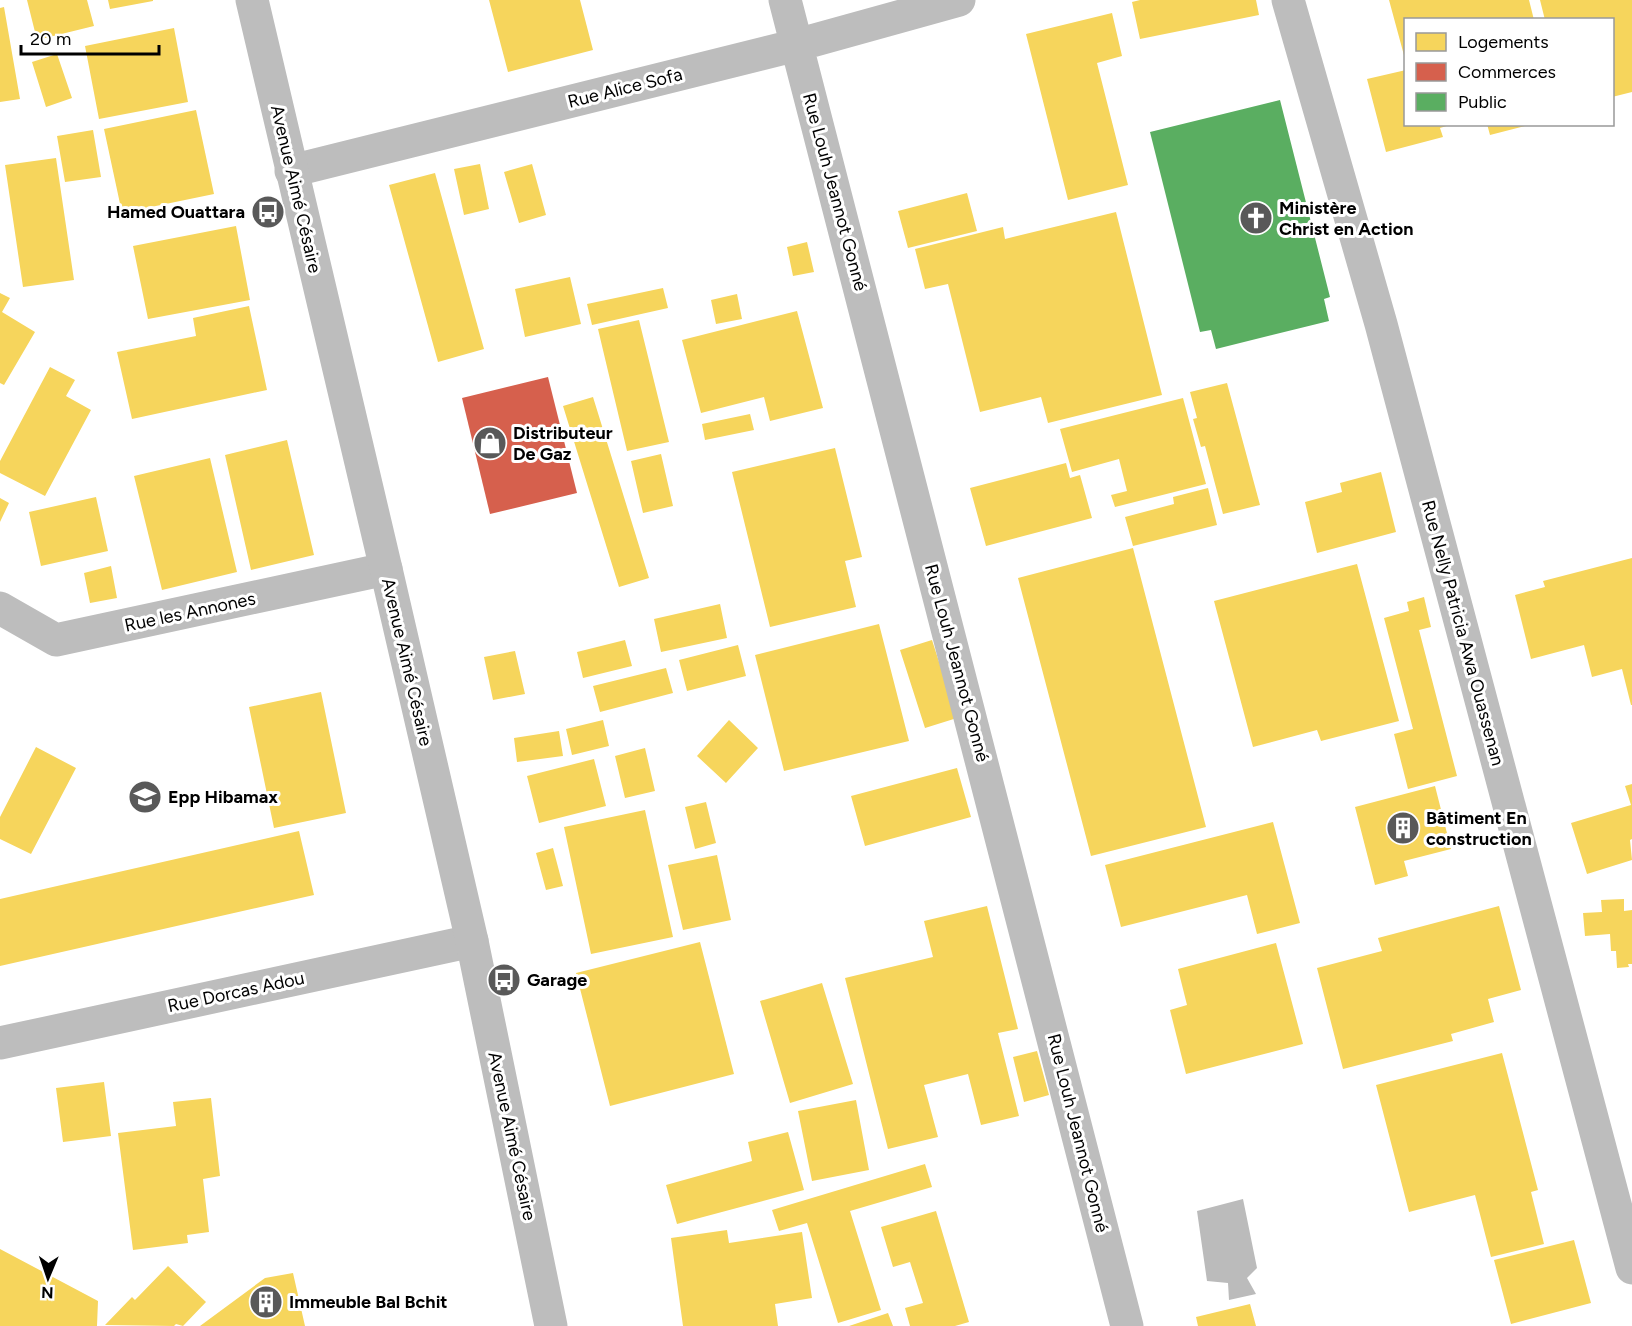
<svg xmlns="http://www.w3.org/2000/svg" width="1632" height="1326" viewBox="0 0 1632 1326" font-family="Figtree,sans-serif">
  <rect width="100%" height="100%" fill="#fff"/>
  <path fill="#bbb" d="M 1243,1199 L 1257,1268 L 1247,1278 L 1256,1294 L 1229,1300 L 1228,1283 L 1207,1281 L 1197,1211 Z"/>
  <path fill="#f6d55c" d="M 27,0 L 87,0 L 94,26 L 37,40 Z
    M 108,0 L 153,0 L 153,1 L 110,9 Z
    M 489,0 L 580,0 L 593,50 L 508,72 Z
    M 1140,0 L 1256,0 L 1259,15 L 1140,39 L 1132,2 Z
    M 1389,0 L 1529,0 L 1534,20 L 1406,20 L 1405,59 Z
    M 1540,0 L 1632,0 L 1632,92 L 1612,97 L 1612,20 L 1545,20 Z
    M 4,7 L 20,99 L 0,102 L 0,8 Z
    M 1112,13 L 1122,56 L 1097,63 L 1128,185 L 1068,200 L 1026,34 Z
    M 174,28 L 188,102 L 99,119 L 85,46 Z
    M 57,54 L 72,98 L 46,107 L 32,62 Z
    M 1406,70 L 1406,124 L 1450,125 L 1440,128 L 1443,137 L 1386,152 L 1367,79 Z
    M 196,110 L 214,194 L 122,213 L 104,129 Z
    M 1487,124 L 1529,124 L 1529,125 L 1490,135 Z
    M 93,130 L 101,177 L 65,182 L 57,136 Z
    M 56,158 L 74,280 L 23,287 L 5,165 Z
    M 480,164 L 489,209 L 464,215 L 454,169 Z
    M 532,164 L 546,215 L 519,223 L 504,172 Z
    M 435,173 L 484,349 L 438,362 L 389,185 Z
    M 967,193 L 977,231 L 908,248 L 898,211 Z
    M 1116,212 L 1162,395 L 1048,423 L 1041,397 L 980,412 L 948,284 L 925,289 L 915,249 L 1003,227 L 1005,239 Z
    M 236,226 L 250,300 L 148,319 L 133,246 Z
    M 807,242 L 814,272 L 793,276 L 787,247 Z
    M 570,277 L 581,324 L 525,337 L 515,289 Z
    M 663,288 L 668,308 L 592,325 L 587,304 Z
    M 0,293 L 10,298 L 2,312 L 35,332 L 4,385 L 0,383 Z
    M 737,294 L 742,319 L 716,324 L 711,300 Z
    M 249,306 L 267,390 L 132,419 L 117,352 L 196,336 L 193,318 Z
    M 797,311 L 823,408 L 770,421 L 764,397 L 701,413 L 682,340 Z
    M 639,320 L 669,442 L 627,451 L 598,329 Z
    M 50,367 L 75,380 L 66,396 L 91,410 L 45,496 L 0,473 L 0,461 Z
    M 1227,383 L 1260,505 L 1223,514 L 1205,446 L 1201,447 L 1193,419 L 1197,418 L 1190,392 Z
    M 593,397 L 649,578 L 619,587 L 563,406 Z
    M 1183,398 L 1206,484 L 1115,507 L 1111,495 L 1127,491 L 1119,459 L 1072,472 L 1060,429 Z
    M 750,414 L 754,430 L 705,440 L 702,424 Z
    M 287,440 L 314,555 L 251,570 L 225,455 Z
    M 835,448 L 862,557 L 845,561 L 856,607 L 770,627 L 732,472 Z
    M 661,454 L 673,506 L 643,513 L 631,461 Z
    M 210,458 L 237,572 L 162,590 L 134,476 Z
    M 1066,463 L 1070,478 L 1080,475 L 1092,518 L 986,546 L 970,488 Z
    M 1381,472 L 1396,532 L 1317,553 L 1305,502 L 1342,492 L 1340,483 Z
    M 1208,488 L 1217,525 L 1133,546 L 1125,517 L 1174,504 L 1173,497 Z
    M 96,497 L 108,551 L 41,566 L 29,512 Z
    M 0,498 L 9,503 L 0,522 Z
    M 1133,548 L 1206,827 L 1091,856 L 1018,578 Z
    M 1632,558 L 1632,705 L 1631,705 L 1622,669 L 1592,677 L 1584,645 L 1531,659 L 1515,595 L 1545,587 L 1543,581 Z
    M 1357,564 L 1399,721 L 1321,741 L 1317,730 L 1253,747 L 1214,601 Z
    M 111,566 L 117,598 L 90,603 L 84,573 Z
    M 1424,597 L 1431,627 L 1419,630 L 1457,776 L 1408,789 L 1394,734 L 1413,729 L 1384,618 L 1409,611 L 1407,602 Z
    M 720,604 L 727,638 L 661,652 L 654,619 Z
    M 879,624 L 909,741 L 784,771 L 755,655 Z
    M 625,640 L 632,666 L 583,678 L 577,652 Z
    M 932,640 L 957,718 L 925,728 L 900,650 Z
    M 738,645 L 746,676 L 687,691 L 679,660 Z
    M 515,651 L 525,694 L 493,700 L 484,657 Z
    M 666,668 L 673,693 L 600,712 L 593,686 Z
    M 321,692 L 346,813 L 274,828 L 249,707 Z
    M 603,720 L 609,746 L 572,755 L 566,729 Z
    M 729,720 L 758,748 L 726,783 L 697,756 Z
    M 559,731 L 563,756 L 517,762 L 514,738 Z
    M 36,747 L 76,768 L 31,854 L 0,839 L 0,817 Z
    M 645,748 L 655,791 L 625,798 L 615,756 Z
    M 594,759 L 606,806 L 539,823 L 527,776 Z
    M 957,768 L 971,817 L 865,846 L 851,796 Z
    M 1632,784 L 1632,839 L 1630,840 L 1632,860 L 1587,874 L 1571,823 L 1631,805 L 1625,786 Z
    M 1435,786 L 1451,849 L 1404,861 L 1408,876 L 1375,885 L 1355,807 Z
    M 706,802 L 716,843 L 695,849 L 685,807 Z
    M 645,810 L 673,937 L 591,954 L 564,827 Z
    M 1273,822 L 1300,923 L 1257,934 L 1247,895 L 1121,927 L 1105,865 Z
    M 299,831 L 314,895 L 0,966 L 0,899 Z
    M 553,848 L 563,886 L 546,890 L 536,853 Z
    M 717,855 L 731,920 L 683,930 L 668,865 Z
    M 1624,899 L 1624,911 L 1632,910 L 1632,964 L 1628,964 L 1629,967 L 1617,968 L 1616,951 L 1611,951 L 1610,934 L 1585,936 L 1583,913 L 1602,912 L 1601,900 Z
    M 987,906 L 1018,1029 L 998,1033 L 1019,1116 L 981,1125 L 968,1074 L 924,1085 L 938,1137 L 888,1149 L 845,978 L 933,957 L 924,921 Z
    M 1499,906 L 1521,990 L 1488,999 L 1494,1022 L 1451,1034 L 1453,1041 L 1343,1069 L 1317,968 L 1382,951 L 1378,938 Z
    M 700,942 L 734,1074 L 610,1106 L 576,973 Z
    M 1276,943 L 1303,1044 L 1186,1074 L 1170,1010 L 1187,1005 L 1178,969 Z
    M 822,983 L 853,1084 L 790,1103 L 760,1001 Z
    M 1037,1051 L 1049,1095 L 1024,1102 L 1013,1057 Z
    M 1502,1053 L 1538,1190 L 1531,1192 L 1544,1244 L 1491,1257 L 1475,1195 L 1409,1212 L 1376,1085 Z
    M 104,1082 L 111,1136 L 63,1142 L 56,1088 Z
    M 211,1098 L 220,1176 L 203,1179 L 209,1232 L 187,1235 L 188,1243 L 133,1250 L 118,1133 L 176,1126 L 173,1102 Z
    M 856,1100 L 869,1170 L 812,1181 L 798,1111 Z
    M 788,1132 L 804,1190 L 677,1224 L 666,1185 L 752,1161 L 748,1142 Z
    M 925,1164 L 932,1187 L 850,1211 L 881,1310 L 838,1323 L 807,1223 L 779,1231 L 772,1210 Z
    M 936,1211 L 969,1322 L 955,1326 L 910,1326 L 905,1308 L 923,1303 L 910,1262 L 893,1267 L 881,1227 Z
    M 727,1230 L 729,1243 L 802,1232 L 812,1298 L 775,1304 L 778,1326 L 683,1326 L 671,1238 Z
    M 1574,1240 L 1591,1303 L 1511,1324 L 1494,1260 Z
    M 0,1249 L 98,1301 L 97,1326 L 0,1326 Z
    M 168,1266 L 206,1302 L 183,1326 L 176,1324 L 174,1326 L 105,1325 L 132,1297 L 135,1300 Z
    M 293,1273 L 305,1326 L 200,1326 L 265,1278 Z
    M 1250,1304 L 1256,1326 L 1198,1326 L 1196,1317 Z
    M 888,1313 L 893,1326 L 849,1326 Z"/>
  <path fill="#d6604d" d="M 548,377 L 577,493 L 490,514 L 462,398 Z"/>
  <path fill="#5aae61" d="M 1280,100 L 1330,297 L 1324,299 L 1329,321 L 1216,349 L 1211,330 L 1200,332 L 1150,132 Z"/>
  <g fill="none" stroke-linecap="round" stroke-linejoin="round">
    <path stroke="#bdbdbd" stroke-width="33" d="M 785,0 L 1127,1326
      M 1288,0 L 1381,324 L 1632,1268
      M 291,171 L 797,45 L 959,0
      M 0,608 L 56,640 L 386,569
      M 0,1043 L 472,941"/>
    <path stroke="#bdbdbd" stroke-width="33" d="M 252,0 L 386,569 L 472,941 L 551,1326"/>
  </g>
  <defs>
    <symbol id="bus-disc" viewBox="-11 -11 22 22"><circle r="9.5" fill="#595959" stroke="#fff"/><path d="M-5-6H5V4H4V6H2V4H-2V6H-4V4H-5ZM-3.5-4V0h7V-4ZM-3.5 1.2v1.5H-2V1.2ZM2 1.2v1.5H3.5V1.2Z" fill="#fff"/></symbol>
    <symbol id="church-disc" viewBox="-11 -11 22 22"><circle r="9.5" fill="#595959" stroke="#fff"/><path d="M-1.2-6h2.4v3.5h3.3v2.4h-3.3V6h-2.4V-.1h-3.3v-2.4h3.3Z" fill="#fff"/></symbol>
    <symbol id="shop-disc" viewBox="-11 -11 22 22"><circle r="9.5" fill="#595959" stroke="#fff"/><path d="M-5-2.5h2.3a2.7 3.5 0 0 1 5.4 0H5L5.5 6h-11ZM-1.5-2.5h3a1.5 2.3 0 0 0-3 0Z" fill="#fff"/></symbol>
    <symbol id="school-disc" viewBox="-11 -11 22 22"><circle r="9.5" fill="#595959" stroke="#fff"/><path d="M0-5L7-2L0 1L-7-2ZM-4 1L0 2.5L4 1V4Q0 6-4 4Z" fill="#fff"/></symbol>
    <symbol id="building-disc" viewBox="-11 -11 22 22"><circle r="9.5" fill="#595959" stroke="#fff"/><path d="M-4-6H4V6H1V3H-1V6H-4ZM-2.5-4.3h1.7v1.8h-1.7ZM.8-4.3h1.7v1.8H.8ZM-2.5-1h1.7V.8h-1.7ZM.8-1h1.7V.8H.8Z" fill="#fff"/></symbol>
  </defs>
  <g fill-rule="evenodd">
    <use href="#bus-disc" x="249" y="193" width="38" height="38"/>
    <use href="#church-disc" x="1237" y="199" width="38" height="38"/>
    <use href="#shop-disc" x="471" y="424" width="38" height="38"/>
    <use href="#school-disc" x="126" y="778" width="38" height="38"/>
    <use href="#building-disc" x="1384" y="809" width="38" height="38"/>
    <use href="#bus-disc" x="485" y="961" width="38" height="38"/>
    <use href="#building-disc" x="247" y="1283" width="38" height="38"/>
  </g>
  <g text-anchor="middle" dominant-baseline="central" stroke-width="6" stroke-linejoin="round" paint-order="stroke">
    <g font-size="18" fill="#000" stroke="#fff">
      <text transform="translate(625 88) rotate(-14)">Rue Alice Sofa</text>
      <text transform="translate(296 189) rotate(77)">Avenue Aimé Césaire</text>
      <text transform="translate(835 192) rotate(75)">Rue Louh Jeannot Gonné</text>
      <text transform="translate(190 612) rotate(-12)">Rue les Annones</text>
      <text transform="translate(1463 633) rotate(75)">Rue Nelly Patricia Awa Ouassenan</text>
      <text transform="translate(407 662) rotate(77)">Avenue Aimé Césaire</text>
      <text transform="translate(957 663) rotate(75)">Rue Louh Jeannot Gonné</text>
      <text transform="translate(236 992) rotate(-12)">Rue Dorcas Adou</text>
      <text transform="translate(1078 1133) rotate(76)">Rue Louh Jeannot Gonné</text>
      <text transform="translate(512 1136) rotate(78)">Avenue Aimé Césaire</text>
    </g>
    <g font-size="18" font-weight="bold" fill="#000" stroke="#fff" text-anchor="start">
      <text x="1279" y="208">Ministère<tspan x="1279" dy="21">Christ en Action</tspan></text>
      <text x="245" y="212" text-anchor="end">Hamed Ouattara</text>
      <text x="513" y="433">Distributeur<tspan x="513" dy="21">De Gaz</tspan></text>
      <text x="168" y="797">Epp Hibamax</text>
      <text x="1426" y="818">Bâtiment En<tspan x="1426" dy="21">construction</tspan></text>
      <text x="527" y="980">Garage</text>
      <text x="289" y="1302">Immeuble Bal Bchit</text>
    </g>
  </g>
  <rect x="1404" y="18" width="210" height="108" fill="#ffffff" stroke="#999999" stroke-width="1.5"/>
  <rect x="1416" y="33" width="30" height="18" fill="#f6d55c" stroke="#999999" stroke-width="1.5"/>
  <text x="1458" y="48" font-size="18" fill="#000000">Logements</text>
  <rect x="1416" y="63" width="30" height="18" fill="#d6604d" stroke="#999999" stroke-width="1.5"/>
  <text x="1458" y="78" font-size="18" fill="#000000">Commerces</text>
  <rect x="1416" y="93" width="30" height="18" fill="#5aae61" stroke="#999999" stroke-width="1.5"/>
  <text x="1458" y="108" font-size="18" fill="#000000">Public</text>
  <g transform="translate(48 1278) rotate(182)" stroke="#ffffff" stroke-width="4.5" paint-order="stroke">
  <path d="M0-4.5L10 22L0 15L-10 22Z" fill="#000000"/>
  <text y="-9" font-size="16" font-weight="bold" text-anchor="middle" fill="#000000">N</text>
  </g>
  <path d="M21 45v9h138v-9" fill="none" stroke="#000000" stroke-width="3"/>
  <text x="30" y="45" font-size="18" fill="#000000" stroke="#ffffff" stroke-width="4.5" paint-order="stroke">20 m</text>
</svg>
